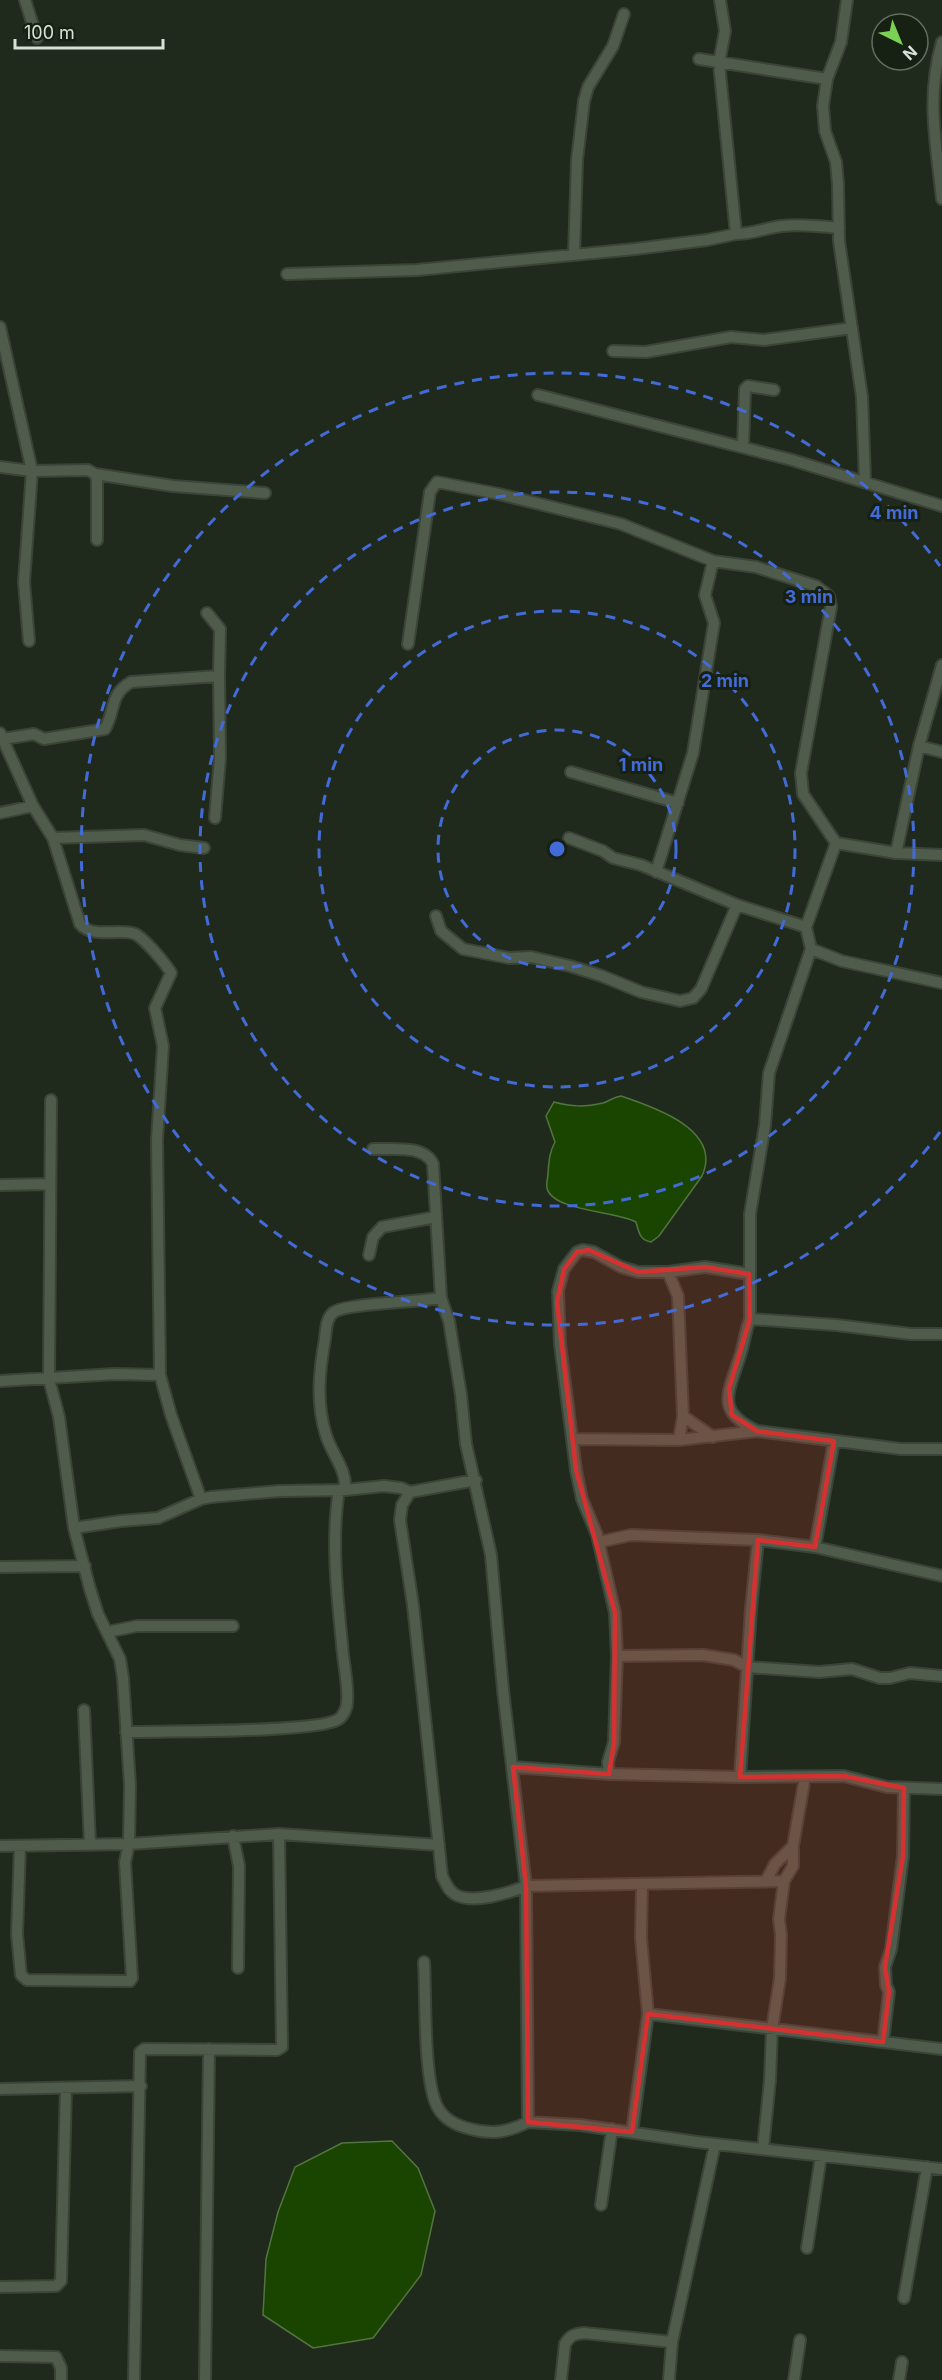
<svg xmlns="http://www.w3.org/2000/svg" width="942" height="2380" viewBox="0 0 942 2380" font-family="Inter,sans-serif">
  <rect width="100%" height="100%" fill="#202a1c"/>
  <path fill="#194501" stroke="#537441" stroke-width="1.5" d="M 621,1096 C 654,1107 723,1130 702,1176 L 659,1236 L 651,1242 C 640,1240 639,1233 636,1222 C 616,1211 552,1211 547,1188 C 546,1183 548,1178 548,1173 C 549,1162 549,1153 555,1142 L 546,1116 L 554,1102 C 572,1107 585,1107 603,1103 C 610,1101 613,1097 621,1096 Z
    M 392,2141 L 418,2168 L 435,2211 L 421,2275 L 373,2338 L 313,2348 L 263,2315 L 266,2259 L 278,2212 L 295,2167 L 342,2143 Z"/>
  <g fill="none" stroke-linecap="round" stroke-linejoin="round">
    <defs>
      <path id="street" d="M 25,0 L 37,38
        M 720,0 L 725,31 L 719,63 L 736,234 C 752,234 766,228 782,226 C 801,224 820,226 839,228
        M 847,0 L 841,42 L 827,79 L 823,106 L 825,131 L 836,162 L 838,184 L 839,241 L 862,397 L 865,480
        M 942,42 C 926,98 936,142 942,199
        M 699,59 L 827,79
        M 574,255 L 577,160 L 584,101 L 588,87 L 613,46 L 624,14
        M 287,274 L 417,270 L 635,249 L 707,240 L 736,234
        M 0,327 L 32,471 L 24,582 L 29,641
        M 613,351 L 646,352 L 731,337 L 764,340 L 852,328
        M 538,395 L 792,460 L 942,506
        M 743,447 L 745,389 L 748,386 L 774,390
        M 0,467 L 32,471 L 88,470 L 95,474 L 173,486 L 265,493
        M 95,474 L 97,480 L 97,540
        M 408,644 L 430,492 L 437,482 L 499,494 L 621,524 L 713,561 L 756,567 L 816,586 L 829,596 L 831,607 L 801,773 L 803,794 L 836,843
        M 0,733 L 33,806 L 53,838 L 80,924 C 92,939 119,928 135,934 C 144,938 166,964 171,973 L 155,1008 L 163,1046 L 157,1140 L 160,1375
        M 3,739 L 34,734 L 44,739 L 105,729 C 116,709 109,695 131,682 L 219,676 L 220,629 L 207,613
        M 919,746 L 942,752
        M 571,772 L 678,803
        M 0,813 L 33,806
        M 215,818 L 220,758 L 219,676
        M 53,838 L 144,835 L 180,845 L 204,848
        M 569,838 L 603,851 L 613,858 L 641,865 L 737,905 L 806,927
        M 896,853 L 919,746 L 942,665
        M 656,872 L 693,753 L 714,623 L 705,595 L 713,561
        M 436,916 L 441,931 L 463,949 L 509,958 L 531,957 L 570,966 L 602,976 L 641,992 L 680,1001 L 693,998 L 701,989 L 737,905
        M 811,949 L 842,961 L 942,983
        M 373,1149 C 391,1150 424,1144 433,1164 L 441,1298 L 449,1321 L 461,1395 L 466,1444 L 491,1555 L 503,1690 L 526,1886 L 784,1881
        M 0,1185 L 49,1184
        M 369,1255 L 373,1237 L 382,1227 L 436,1217
        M 668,1272 L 678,1296 L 683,1416 L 679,1440
        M 750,1319 L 836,1325 L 911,1334 L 942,1334
        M 0,1381 L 115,1374 L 160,1375 L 171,1415 L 201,1499
        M 683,1416 L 713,1437
        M 757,1431 C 715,1411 728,1394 740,1356 C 744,1344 745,1332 750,1319 L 750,1214 L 765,1125 L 769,1073 L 811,949 L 806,927 L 836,843 L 896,853 L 942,855
        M 572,1439 L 679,1440 L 757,1431 L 901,1449 L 942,1449
        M 345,1490 C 347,1469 332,1455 326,1435 C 316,1403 319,1372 325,1339 C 326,1330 326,1315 336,1311 C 342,1308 351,1307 358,1306 C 386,1302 413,1302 441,1298
        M 410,1492 L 402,1505 L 400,1520 L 413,1605 L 442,1876 C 446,1883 448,1891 456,1895 C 474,1904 509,1893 526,1886 L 528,2122 L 580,2125 L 697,2142 L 942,2169
        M 74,1528 L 121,1521 L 158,1518 L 201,1499 L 211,1497 L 280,1491 L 345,1490 L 384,1486 L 401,1488 L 410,1492 L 476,1480
        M 599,1542 L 631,1535 L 758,1540 L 815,1547 L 942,1576
        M 815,1547 L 834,1441
        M 0,1567 L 85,1566
        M 107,1632 L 137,1626 L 233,1626
        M 617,1656 L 703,1655 L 734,1660 L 747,1667 L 819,1672 L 852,1669 L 880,1678 L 890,1678 L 910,1673 L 942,1676
        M 84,1710 L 90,1844
        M 126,1732 C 161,1731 319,1733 339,1719 C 343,1716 347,1708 347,1703 C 349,1685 343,1663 342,1644 C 337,1595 331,1538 339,1490
        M 513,1767 L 609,1774 L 740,1777 L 844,1776 L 887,1787 L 942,1789
        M 609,1774 L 608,1762 L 614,1742 L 617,1656 L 615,1613 L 597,1535 L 582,1499 L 576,1470 L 560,1344 L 558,1291 L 564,1269 L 577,1252 L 583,1250 L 594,1252 L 621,1267 L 638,1272 L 668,1272 L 705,1267 L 749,1274
        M 740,1777 L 751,1609 L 758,1540
        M 233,1836 L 239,1866 L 238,1968
        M 0,1846 L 129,1844 L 279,1834 L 439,1845
        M 20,1846 L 17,1934 L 21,1975 L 27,1980 L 130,1981 L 132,1978 L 125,1862 L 129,1844 L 130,1785 L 123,1678 L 120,1659 L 98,1614 L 90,1589 L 74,1528 L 59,1417 L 49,1379 L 51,1100
        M 766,1881 L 775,1864 L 793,1846
        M 424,1962 C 426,1994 423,2082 438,2108 C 445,2120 457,2126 471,2129 C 493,2135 508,2132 528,2122
        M 648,2014 L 942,2049
        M 883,2042 L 889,1992 L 886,1985 L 885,1967 L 891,1949 L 903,1856 L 904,1788
        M 0,2089 L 141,2086
        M 632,2132 L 648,2014 L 641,1938 L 642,1884
        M 763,2149 L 770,2080 L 772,2029 L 780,1978 L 781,1935 L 779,1919 L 784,1881 L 793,1866 L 793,1846 L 805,1777
        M 601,2205 L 612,2129
        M 807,2248 L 821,2156
        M 0,2287 L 56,2286 L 61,2281 L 66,2088
        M 904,2298 L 927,2167
        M 0,2356 L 56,2357 L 61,2368 L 61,2380
        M 134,2380 L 140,2052 L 144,2049 L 277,2050 L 282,2047 L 279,1834
        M 205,2380 L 209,2049
        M 561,2380 L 565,2344 C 570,2335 575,2334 584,2333 L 672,2342
        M 669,2380 L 672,2342 L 715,2144
        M 794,2380 L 800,2340
        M 899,2380 L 902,2362"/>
    </defs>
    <use href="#street" stroke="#3b4438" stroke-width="14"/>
    <use href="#street" stroke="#505c4b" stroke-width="10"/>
  </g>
  <path fill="#d63131" fill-opacity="0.2" stroke="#d63131" stroke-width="4.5" stroke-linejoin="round" d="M 589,1250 L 638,1272 L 705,1267 L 749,1274 L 750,1319 L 729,1389 L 732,1415 L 757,1431 L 834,1441 L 815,1547 L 758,1540 L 740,1777 L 844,1776 L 904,1788 L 903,1856 L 885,1967 L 889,1992 L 883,2042 L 648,2014 L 632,2132 L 528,2122 L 526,1886 L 513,1767 L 609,1774 L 614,1742 L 615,1613 L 576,1470 L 557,1302 L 564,1269 L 577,1252 Z"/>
  <g fill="none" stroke="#436bd8" stroke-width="3" stroke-dasharray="10 8">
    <circle cx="557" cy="849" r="119"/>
    <circle cx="557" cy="849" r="238"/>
    <circle cx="557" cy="849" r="357"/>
    <path d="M940 1132A476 476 0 1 1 940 566"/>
  </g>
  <circle cx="557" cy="849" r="9" fill="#436bd8" stroke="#162113" stroke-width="3"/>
  <g font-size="18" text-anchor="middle" font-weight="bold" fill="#436bd8" stroke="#162113" stroke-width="6" stroke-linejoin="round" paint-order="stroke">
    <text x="894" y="519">4 min</text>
    <text x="809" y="603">3 min</text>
    <text x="725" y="687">2 min</text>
    <text x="641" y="771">1 min</text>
  </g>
  <g transform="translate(900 42) rotate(137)"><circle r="28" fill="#162113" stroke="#646d61" stroke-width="1.5"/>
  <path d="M0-4.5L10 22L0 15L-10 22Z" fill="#7ad156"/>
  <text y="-9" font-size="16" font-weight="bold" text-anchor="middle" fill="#d9e0d7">N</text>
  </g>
  <path d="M15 39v9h148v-9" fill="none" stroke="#d9e0d7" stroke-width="3"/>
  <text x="24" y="39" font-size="18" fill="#d9e0d7" stroke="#162113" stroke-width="4.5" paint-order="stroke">100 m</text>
</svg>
